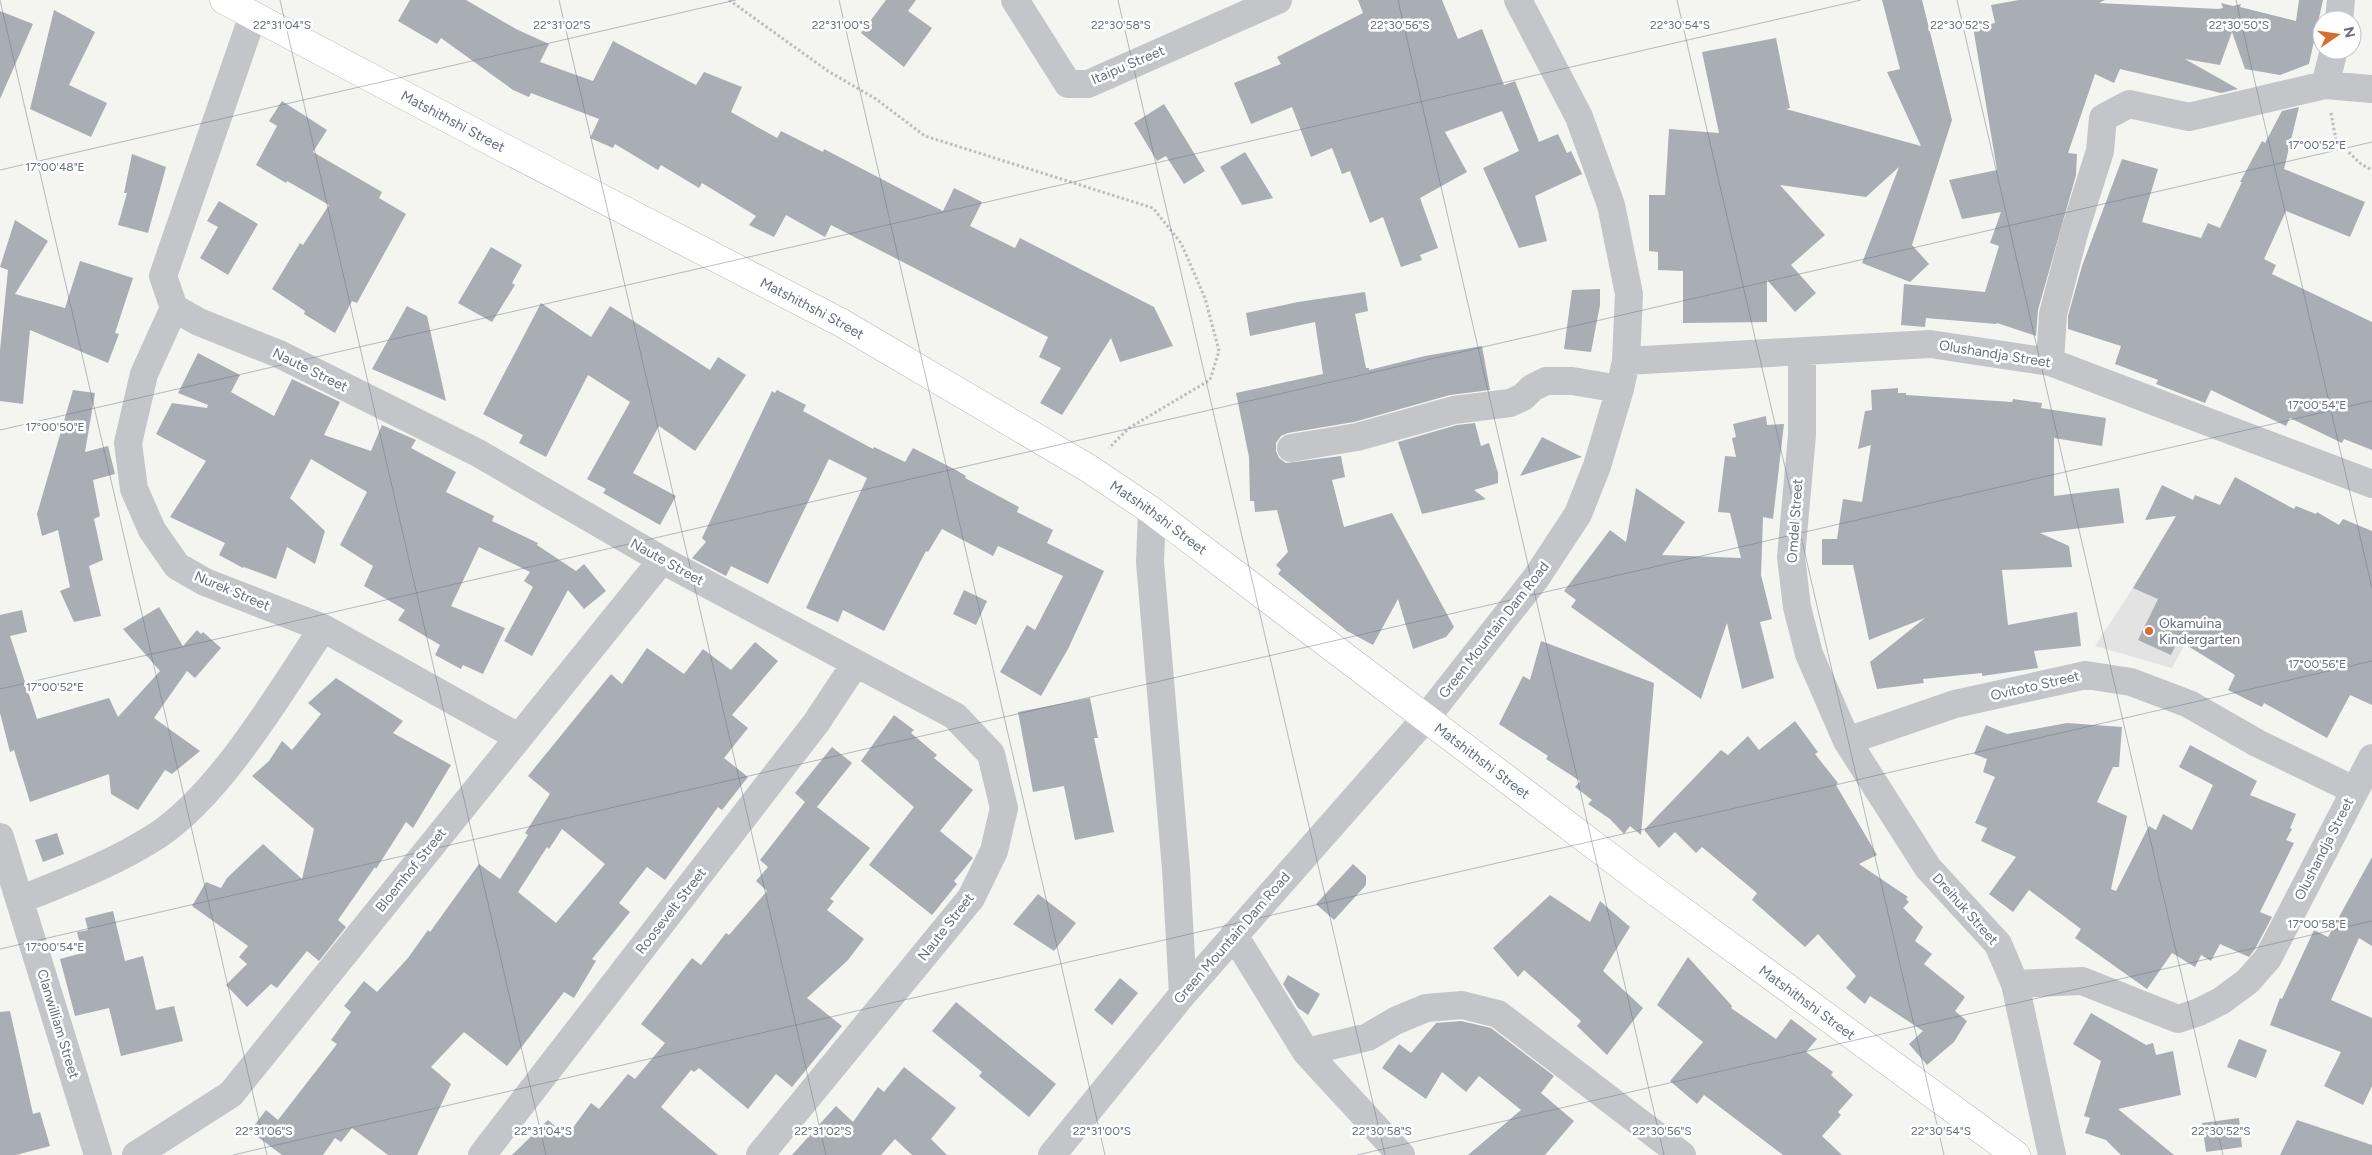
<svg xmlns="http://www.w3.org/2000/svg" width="2372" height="1155" viewBox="0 0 2372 1155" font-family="Figtree,sans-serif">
  <rect width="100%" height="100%" fill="#f4f4f1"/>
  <path fill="#e2e3e2" d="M 2137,582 L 2200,616 L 2172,668 L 2095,646 Z"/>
  <path fill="#a9aeb5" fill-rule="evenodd" d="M 410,0 L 466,0 L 516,29 L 549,44 L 540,62 L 593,81 L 613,41 L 696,85 L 704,72 L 742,87 L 731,112 L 777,138 L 781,131 L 823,152 L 824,149 L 943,211 L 954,188 L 982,202 L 970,226 L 1015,248 L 1020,238 L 1154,307 L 1173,346 L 1120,362 L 1111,338 L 1062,415 L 1040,403 L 1061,368 L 1039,357 L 1048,337 L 831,225 L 825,237 L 786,215 L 774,237 L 749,225 L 756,216 L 702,183 L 699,188 L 661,165 L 658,170 L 615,144 L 613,148 L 590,138 L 599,119 L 531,93 L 529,97 L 513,90 L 441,38 L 437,44 L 398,21 Z
    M 886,0 L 916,0 L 908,11 L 932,28 L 904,67 L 861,33 Z
    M 1358,0 L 1442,0 L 1458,39 L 1482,29 L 1504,85 L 1515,81 L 1539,142 L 1558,134 L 1567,153 L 1571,151 L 1582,174 L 1535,196 L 1547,241 L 1519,248 L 1483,168 L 1519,151 L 1502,111 L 1445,132 L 1467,172 L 1420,198 L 1438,248 L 1420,255 L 1422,260 L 1401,267 L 1383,217 L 1370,223 L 1350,171 L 1342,174 L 1332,148 L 1311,157 L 1292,107 L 1251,124 L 1234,83 L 1281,64 L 1277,57 L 1363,13 Z
    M 1882,0 L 1922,0 L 1952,120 L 1912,245 L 1929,264 L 1910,282 L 1862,263 L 1899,167 L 1866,197 L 1780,185 L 1825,235 L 1791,265 L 1816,293 L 1795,312 L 1767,280 L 1767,322 L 1683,323 L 1683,271 L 1658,270 L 1658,252 L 1649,251 L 1649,195 L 1665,195 L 1669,129 L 1719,133 L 1702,52 L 1776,38 L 1790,108 L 1786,109 L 1921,146 L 1887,72 L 1900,69 Z
    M 2019,0 L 2105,0 L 2099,3 L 2218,9 L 2223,8 L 2221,3 L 2233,6 L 2241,4 L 2240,7 L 2296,21 L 2299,0 L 2323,0 L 2309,64 L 2280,75 L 2245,69 L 2232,32 L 2220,65 L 2185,59 L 2238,89 L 2221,93 L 2120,69 L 2114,83 L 2095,74 L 2068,153 L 2077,154 L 2076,175 L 2038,310 L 2036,336 L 1997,323 L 1996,324 L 1926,318 L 1925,327 L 1901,325 L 1904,284 L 1985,292 L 1999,246 L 1990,243 L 2001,212 L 1962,219 L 1949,180 L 1997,170 L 1973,27 L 1995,23 L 1991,5 Z
    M 54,10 L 95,32 L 69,85 L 107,103 L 91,137 L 30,109 Z
    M 0,11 L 33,24 L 0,99 Z
    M 282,101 L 327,130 L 313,152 L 382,192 L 379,198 L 406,214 L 357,303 L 352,301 L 335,333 L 304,314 L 305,311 L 272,289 L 300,243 L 303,245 L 329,205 L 287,181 L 286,183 L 256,165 L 277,126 L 269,121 Z
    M 1164,104 L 1205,171 L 1184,184 L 1166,156 L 1157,161 L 1134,123 Z
    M 2299,107 L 2284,169 L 2365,202 L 2350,237 L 2286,211 L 2264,259 L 2276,265 L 2272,274 L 2372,322 L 2372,450 L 2344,439 L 2342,443 L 2290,418 L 2286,426 L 2211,390 L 2205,403 L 2156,384 L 2158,380 L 2115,364 L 2121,346 L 2068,329 L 2068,316 L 2082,266 L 2122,159 L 2158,169 L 2142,222 L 2201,238 L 2208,223 L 2220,228 L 2242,182 L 2240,182 L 2262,141 L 2265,143 L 2282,111 Z
    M 1245,152 L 1273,198 L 1242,205 L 1220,167 Z
    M 132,154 L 166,167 L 148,233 L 118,225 L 127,193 L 124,193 Z
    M 219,201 L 258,224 L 228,275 L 200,258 L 218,227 L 207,221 Z
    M 15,220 L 48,241 L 15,294 L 65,308 L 80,261 L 133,278 L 115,333 L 119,334 L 108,363 L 30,330 L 23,404 L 0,401 L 0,350 L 8,270 L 0,267 Z
    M 491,247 L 522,265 L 512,283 L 515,285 L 492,322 L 458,303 Z
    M 1600,289 L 1600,305 L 1591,352 L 1564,349 L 1572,290 Z
    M 1365,292 L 1368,311 L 1355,314 L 1366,368 L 1369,368 L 1369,370 L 1425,356 L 1482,346 L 1490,390 L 1450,395 L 1354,422 L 1288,433 L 1281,436 L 1276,443 L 1276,451 L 1279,458 L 1286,463 L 1341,456 L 1345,477 L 1332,480 L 1344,527 L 1392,513 L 1454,627 L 1446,637 L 1413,649 L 1398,599 L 1373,645 L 1347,631 L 1278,574 L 1281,570 L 1276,565 L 1288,552 L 1277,510 L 1255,512 L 1254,501 L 1250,501 L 1249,457 L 1236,393 L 1323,374 L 1315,322 L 1250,336 L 1246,313 L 1298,302 Z
    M 541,303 L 591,337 L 610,306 L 710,370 L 718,357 L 746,375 L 695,451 L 659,426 L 633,473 L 676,496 L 660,525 L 603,493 L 606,489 L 587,479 L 630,402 L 588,375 L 546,457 L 519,443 L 523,435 L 483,414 Z
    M 407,306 L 427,316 L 446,401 L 372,369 Z
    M 198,353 L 240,375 L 231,392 L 274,416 L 292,379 L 340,402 L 324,435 L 371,451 L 382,425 L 416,440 L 411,448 L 456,472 L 446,492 L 494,516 L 492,521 L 538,543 L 537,545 L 576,571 L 584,564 L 606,591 L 584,609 L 568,590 L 532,656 L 504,641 L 533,587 L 524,581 L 530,572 L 479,547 L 451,606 L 505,628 L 483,674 L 463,665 L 461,669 L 435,655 L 440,645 L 398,620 L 405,610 L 364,586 L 373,566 L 340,545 L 367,492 L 311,459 L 290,498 L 325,531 L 315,564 L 287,547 L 276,579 L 244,567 L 243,568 L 219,555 L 225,543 L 170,517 L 206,461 L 156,434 L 172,403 L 207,408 L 208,405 L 178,393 Z
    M 1898,388 L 1898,393 L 1906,393 L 1906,395 L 2012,402 L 2013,399 L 2042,403 L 2041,408 L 2106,418 L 2102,446 L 2054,438 L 2054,496 L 2119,488 L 2124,523 L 2040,533 L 2069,546 L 2072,567 L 2002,570 L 2008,625 L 2077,612 L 2081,646 L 2034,651 L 2038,668 L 1982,676 L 1982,673 L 1923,679 L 1924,683 L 1877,689 L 1870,662 L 1925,618 L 1869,640 L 1853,565 L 1822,565 L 1822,539 L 1837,539 L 1843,499 L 1862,502 L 1871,445 L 1858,449 L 1865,411 L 1872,410 L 1871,390 Z
    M 73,390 L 95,393 L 85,452 L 108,446 L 115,474 L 93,480 L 100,516 L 94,519 L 103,560 L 89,566 L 101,616 L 74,622 L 60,591 L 70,587 L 58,530 L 42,536 L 37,514 Z
    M 777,390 L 806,405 L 803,411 L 873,449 L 874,447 L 905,462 L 913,448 L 956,470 L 966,476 L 965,478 L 1019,507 L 1017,512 L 1053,530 L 1047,543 L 1104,571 L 1068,649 L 1041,696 L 1000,672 L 1027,625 L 1035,630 L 1063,576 L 998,546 L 993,556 L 942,529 L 928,552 L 926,551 L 884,631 L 843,610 L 838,622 L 806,608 L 867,478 L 829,459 L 768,584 L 731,566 L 726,576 L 692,558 L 706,542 L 702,538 L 772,391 L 775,393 Z
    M 1766,416 L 1767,425 L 1784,424 L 1773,519 L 1763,517 L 1761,575 L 1772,619 L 1760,622 L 1774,678 L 1742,689 L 1727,623 L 1701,699 L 1571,607 L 1576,600 L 1564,591 L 1610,530 L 1626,542 L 1636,488 L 1685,522 L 1662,555 L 1741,558 L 1730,513 L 1718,512 L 1725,456 L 1736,457 L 1732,438 L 1736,437 L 1733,424 Z
    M 1475,423 L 1481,446 L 1489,443 L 1498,473 L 1498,483 L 1474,490 L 1486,499 L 1422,514 L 1398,442 L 1457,425 Z
    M 1542,437 L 1582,457 L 1520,476 Z
    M 2235,477 L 2294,509 L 2296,506 L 2316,514 L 2317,512 L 2339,525 L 2343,519 L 2372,531 L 2372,705 L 2350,695 L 2327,738 L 2264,703 L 2262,707 L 2228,690 L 2235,675 L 2178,640 L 2171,655 L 2138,640 L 2158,599 L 2133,588 L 2176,516 L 2145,520 L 2162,485 L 2193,500 L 2195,495 L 2220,505 Z
    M 964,590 L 987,601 L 976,625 L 953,614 Z
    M 159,607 L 183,646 L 197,630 L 201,634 L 203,632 L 221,648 L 195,678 L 187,671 L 154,718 L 200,751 L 172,774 L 165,770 L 138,810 L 111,794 L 109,774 L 30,802 L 14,750 L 10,752 L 0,713 L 0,615 L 22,610 L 27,632 L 10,636 L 37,719 L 109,698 L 118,717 L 160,671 L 123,629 Z
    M 1541,641 L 1654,683 L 1641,835 L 1630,826 L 1624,834 L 1610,819 L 1588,804 L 1592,800 L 1575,787 L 1580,781 L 1546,759 L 1548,756 L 1499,724 L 1523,676 L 1530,680 Z
    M 755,642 L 778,661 L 732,715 L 748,728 L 724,758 L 748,777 L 722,810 L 718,807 L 665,880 L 647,867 L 619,903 L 630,912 L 592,959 L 596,961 L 574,998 L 564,992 L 507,1066 L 464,1032 L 431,1067 L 451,1084 L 417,1155 L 388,1155 L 352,1128 L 341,1142 L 335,1138 L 323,1155 L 282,1155 L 250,1131 L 266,1110 L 278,1120 L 337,1044 L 331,1040 L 351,1012 L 344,1006 L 364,981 L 377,992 L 408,958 L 428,930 L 430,932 L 479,864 L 500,879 L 528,835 L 525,833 L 550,794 L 528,776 L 611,674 L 622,684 L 647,648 L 684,674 L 703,649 L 731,670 ZM 562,829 L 605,864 L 556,923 L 518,892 L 547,847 L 549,849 Z
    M 336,678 L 403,721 L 393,733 L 451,765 L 413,828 L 406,822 L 376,869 L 375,867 L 338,920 L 346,927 L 319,961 L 307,951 L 277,988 L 271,984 L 247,1007 L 226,985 L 247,964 L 239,957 L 248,946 L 192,906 L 206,882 L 221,888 L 227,878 L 263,844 L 302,879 L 314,829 L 252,776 L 269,761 L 282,741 L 292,750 L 321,714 L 308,703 Z
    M 1090,698 L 1098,738 L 1094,738 L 1114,832 L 1075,840 L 1064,786 L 1033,792 L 1018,712 Z
    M 894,715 L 914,730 L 911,733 L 937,755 L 934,758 L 973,790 L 940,831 L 973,858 L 954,881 L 957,884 L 932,915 L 869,865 L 914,807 L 861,761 Z
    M 1795,721 L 1818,752 L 1815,754 L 1838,783 L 1836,785 L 1877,855 L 1859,864 L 1908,897 L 1906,899 L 1909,902 L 1903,908 L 1923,927 L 1915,941 L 1932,954 L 1924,964 L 1965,997 L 1955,1011 L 1967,1021 L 1954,1042 L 1927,1065 L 1909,1044 L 1923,1031 L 1870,996 L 1865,1004 L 1846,988 L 1856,976 L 1818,934 L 1805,947 L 1752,900 L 1757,893 L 1702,847 L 1696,853 L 1675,832 L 1659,848 L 1644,830 L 1721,750 L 1728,755 L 1748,736 L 1759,750 Z
    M 2067,723 L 2122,727 L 2119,767 L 2113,767 L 2097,802 L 2127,816 L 2111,889 L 2116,891 L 2149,826 L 2156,830 L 2163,814 L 2192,830 L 2213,785 L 2179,767 L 2190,745 L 2257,781 L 2250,795 L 2296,814 L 2290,828 L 2292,829 L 2286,840 L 2294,843 L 2260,912 L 2272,917 L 2255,949 L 2249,957 L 2220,944 L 2211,961 L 2201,955 L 2195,967 L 2172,953 L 2147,989 L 2075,938 L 2081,929 L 2029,890 L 2013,912 L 1989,894 L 2016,857 L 1981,841 L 1987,828 L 1975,823 L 1995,777 L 1983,772 L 1987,759 L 1974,754 L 1986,725 L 2007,734 Z
    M 832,747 L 852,763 L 817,807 L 870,848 L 830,899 L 834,901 L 827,910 L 864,939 L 848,960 L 807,998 L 842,1026 L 792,1087 L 776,1074 L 748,1109 L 699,1068 L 694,1072 L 691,1070 L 661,1107 L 718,1155 L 512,1155 L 548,1120 L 567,1136 L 591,1103 L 599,1109 L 628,1074 L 635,1079 L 665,1043 L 641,1024 L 692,958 L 701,965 L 726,933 L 729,935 L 767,891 L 756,881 L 768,867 L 760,860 L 805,802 L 795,793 Z
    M 57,833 L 64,854 L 43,862 L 35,840 Z
    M 2372,857 L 2372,946 L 2359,938 L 2331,1000 L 2372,1018 L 2372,1086 L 2363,1105 L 2324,1086 L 2341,1052 L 2270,1025 L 2280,998 L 2282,999 L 2314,930 L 2328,937 Z
    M 1353,864 L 1366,876 L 1366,885 L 1334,920 L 1316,904 Z
    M 1038,894 L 1076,923 L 1054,951 L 1013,924 Z
    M 1550,895 L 1590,922 L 1600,901 L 1630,927 L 1603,971 L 1643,1008 L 1607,1055 L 1577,1026 L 1581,1021 L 1524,970 L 1518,977 L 1493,948 Z
    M 113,911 L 125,961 L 143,956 L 156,1010 L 174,1006 L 183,1041 L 121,1056 L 109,1008 L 75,1016 L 60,959 L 82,953 L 77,932 L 88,930 L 85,918 Z
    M 1688,957 L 1732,1006 L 1731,1008 L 1776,1039 L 1791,1019 L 1817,1039 L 1806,1052 L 1833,1072 L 1831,1075 L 1853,1095 L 1838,1112 L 1841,1115 L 1822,1136 L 1842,1155 L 1783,1155 L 1704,1095 L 1697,1104 L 1670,1081 L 1703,1042 L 1657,1005 Z
    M 1288,975 L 1320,994 L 1308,1015 L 1298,1008 L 1283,984 Z
    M 1120,978 L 1138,993 L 1112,1025 L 1094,1010 Z
    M 956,1002 L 1056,1084 L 1029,1117 L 979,1076 L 982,1072 L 932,1031 Z
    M 10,1011 L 33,1114 L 40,1112 L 50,1146 L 16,1155 L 0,1155 L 0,1012 Z
    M 2091,1013 L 2146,1045 L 2153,1043 L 2156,1055 L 2173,1051 L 2181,1095 L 2118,1109 L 2174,1155 L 2121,1155 L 2106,1140 L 2085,1133 L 2090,1118 L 2084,1116 L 2101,1061 L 2073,1044 Z
    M 1461,1021 L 1491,1028 L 1554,1076 L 1541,1093 L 1574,1121 L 1545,1155 L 1468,1155 L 1521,1110 L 1479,1076 L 1466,1092 L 1442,1072 L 1426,1099 L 1382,1068 L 1399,1044 L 1411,1053 L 1436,1023 Z
    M 2239,1039 L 2267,1050 L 2256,1078 L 2227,1067 Z
    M 904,1067 L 956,1108 L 931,1139 L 947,1155 L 912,1155 L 895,1139 L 881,1155 L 792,1155 L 836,1106 L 853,1122 L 878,1087 L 884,1092 Z
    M 2239,1118 L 2242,1147 L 2206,1152 L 2202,1123 Z
    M 2297,1120 L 2372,1145 L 2372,1155 L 2280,1155 Z"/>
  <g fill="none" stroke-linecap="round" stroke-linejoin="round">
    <defs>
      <g id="major">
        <path id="s1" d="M 224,0 L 502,147 L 840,322 L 1088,468 L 1152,511 L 1648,886 L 2016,1155"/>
      </g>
    </defs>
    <use href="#major" stroke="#b4b6ba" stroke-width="29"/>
    <path stroke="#bcbdc0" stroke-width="3" stroke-dasharray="2.5 2.5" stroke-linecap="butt" d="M 729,0 L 828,71 L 876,99 L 925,136 L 1153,208 L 1181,243 L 1205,298 L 1219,351 L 1210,380 L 1129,428 L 1109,448
      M 2331,113 L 2336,140 L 2361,164 L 2372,170"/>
    <path stroke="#c3c5c9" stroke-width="28" d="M 1015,0 L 1068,84 L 1088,84 L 1278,0
      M 253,15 L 163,276 L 174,308 L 199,322 L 279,354 L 478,453 L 662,560 L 955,716 L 991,754 L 1004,808 L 994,851 L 971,898 L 760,1155
      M 2339,20 L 2341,0
      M 2325,85 L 2334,50
      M 174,308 L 144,374 L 128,443 L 134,489 L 152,530 L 177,566 L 205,582 L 323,628 L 518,737
      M 1802,352 L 1802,435 L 1791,557 L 1797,607 L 1809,654 L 1847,741 L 1928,868 L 1998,944 L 2015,984 L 2052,1155
      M 1626,361 L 1930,344 L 2050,362 L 2372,484
      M 2050,362 L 2053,314 L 2075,230 L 2100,151 L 2103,118 L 2129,104 L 2189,117 L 2325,85 L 2372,89
      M 1291,448 L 1357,437 L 1454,410 L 1510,403 L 1523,397 L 1532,388 L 1546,381 L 1572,381 L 1620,389
      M 1152,511 L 1150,562 L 1176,869 L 1183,994
      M 1847,741 L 1955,704 L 2086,675 L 2131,682 L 2189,704 L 2257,743 L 2354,790
      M 0,837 L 98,1155
      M 20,900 C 67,881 115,863 158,835 C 222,792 280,692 323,628
      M 1234,935 L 1306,1052 L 1401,1155
      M 2015,984 L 2082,981 L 2178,1019 L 2199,1012 L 2221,1001 L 2248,981 L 2268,958 L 2372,758
      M 1306,1052 L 1368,1037 L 1395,1021 L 1426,1008 L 1462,1005 L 1498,1014 L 1682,1155
      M 136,1155 L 231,1094 L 662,560
      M 482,1155 L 816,723 L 855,664
      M 1052,1155 L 1183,994 L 1425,719 L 1536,578 L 1578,514 L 1597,466 L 1620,389 L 1626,361 L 1629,294 L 1611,205 L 1579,117 L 1518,0"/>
    <use href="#major" stroke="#fff" stroke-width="28"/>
  </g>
  <path fill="none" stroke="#667080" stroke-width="1" stroke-opacity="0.45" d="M 0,0 L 267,1155M 280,0 L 546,1155M 559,0 L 826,1155M 839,0 L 1105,1155M 1118,0 L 1385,1155M 1398,0 L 1664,1155M 1677,0 L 1944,1155M 1957,0 L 2223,1155M 2236,0 L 2372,588M 0,170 L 736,0M 0,430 L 1861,0M 0,689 L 2372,142M 0,949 L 2372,401M 233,1155 L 2372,661M 1357,1155 L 2372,921"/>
  <circle fill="#d56e30" stroke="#fff" stroke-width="2" cx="2149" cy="631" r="5"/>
  <g text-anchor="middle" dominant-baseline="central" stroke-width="5" stroke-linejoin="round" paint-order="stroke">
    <g font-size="14" fill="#667080" stroke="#fff">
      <text transform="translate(1128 65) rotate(-23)">Itaipu Street</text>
      <text stroke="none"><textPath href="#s1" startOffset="259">Matshithshi Street</textPath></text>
      <text stroke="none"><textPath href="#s1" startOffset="664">Matshithshi Street</textPath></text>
      <text transform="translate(1995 354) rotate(9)">Olushandja Street</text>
      <text transform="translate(310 370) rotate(26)">Naute Street</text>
      <text stroke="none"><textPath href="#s1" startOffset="1069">Matshithshi Street</textPath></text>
      <text transform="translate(1795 521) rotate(-86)">Omdel Street</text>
      <text transform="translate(667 562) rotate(29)">Naute Street</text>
      <text transform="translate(232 591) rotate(23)">Nurek Street</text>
      <text transform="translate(1494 630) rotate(-52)">Green Mountain Dam Road</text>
      <text transform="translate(2035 686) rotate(-13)">Ovitoto Street</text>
      <text stroke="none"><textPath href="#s1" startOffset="1474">Matshithshi Street</textPath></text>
      <text transform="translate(2324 849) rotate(-63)">Olushandja Street</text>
      <text transform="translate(411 870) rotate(-51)">Bloemhof Street</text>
      <text transform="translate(1965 909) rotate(48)">Dreihuk Street</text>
      <text transform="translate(671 911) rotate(-52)">Roosevelt Street</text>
      <text transform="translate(946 927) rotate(-52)">Naute Street</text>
      <text transform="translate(1232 938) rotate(-49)">Green Mountain Dam Road</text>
      <text stroke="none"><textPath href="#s1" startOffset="1879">Matshithshi Street</textPath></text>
      <text transform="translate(58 1024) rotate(73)">Clanwilliam Street</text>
    </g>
    <g font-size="14" fill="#667080" stroke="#fff" text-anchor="start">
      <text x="2159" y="623">Okamuina<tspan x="2159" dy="16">Kindergarten</tspan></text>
    </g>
  </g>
  <g font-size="12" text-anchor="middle" fill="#667080" stroke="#fff" stroke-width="5" stroke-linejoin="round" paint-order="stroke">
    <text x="282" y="29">22°31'04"S</text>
    <text x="562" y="29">22°31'02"S</text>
    <text x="841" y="29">22°31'00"S</text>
    <text x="1121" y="29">22°30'58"S</text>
    <text x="1400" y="29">22°30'56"S</text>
    <text x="1680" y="29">22°30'54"S</text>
    <text x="1960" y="29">22°30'52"S</text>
    <text x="2239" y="29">22°30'50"S</text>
    <text x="2317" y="149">17°00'52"E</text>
    <text x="55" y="171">17°00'48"E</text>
    <text x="2317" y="409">17°00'54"E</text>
    <text x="55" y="431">17°00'50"E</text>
    <text x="2317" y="668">17°00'56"E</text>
    <text x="55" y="691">17°00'52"E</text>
    <text x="2317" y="928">17°00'58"E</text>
    <text x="55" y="951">17°00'54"E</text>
    <text x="264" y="1135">22°31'06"S</text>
    <text x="543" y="1135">22°31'04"S</text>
    <text x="823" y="1135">22°31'02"S</text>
    <text x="1102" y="1135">22°31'00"S</text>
    <text x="1382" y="1135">22°30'58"S</text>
    <text x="1662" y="1135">22°30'56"S</text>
    <text x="1941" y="1135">22°30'54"S</text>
    <text x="2221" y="1135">22°30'52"S</text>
  </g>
  <g transform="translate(2337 35) rotate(77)"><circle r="24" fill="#ffffff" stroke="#c2c6cc"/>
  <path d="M0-4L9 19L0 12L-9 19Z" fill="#d56e30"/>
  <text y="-8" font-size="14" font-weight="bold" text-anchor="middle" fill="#667080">N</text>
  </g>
</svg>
